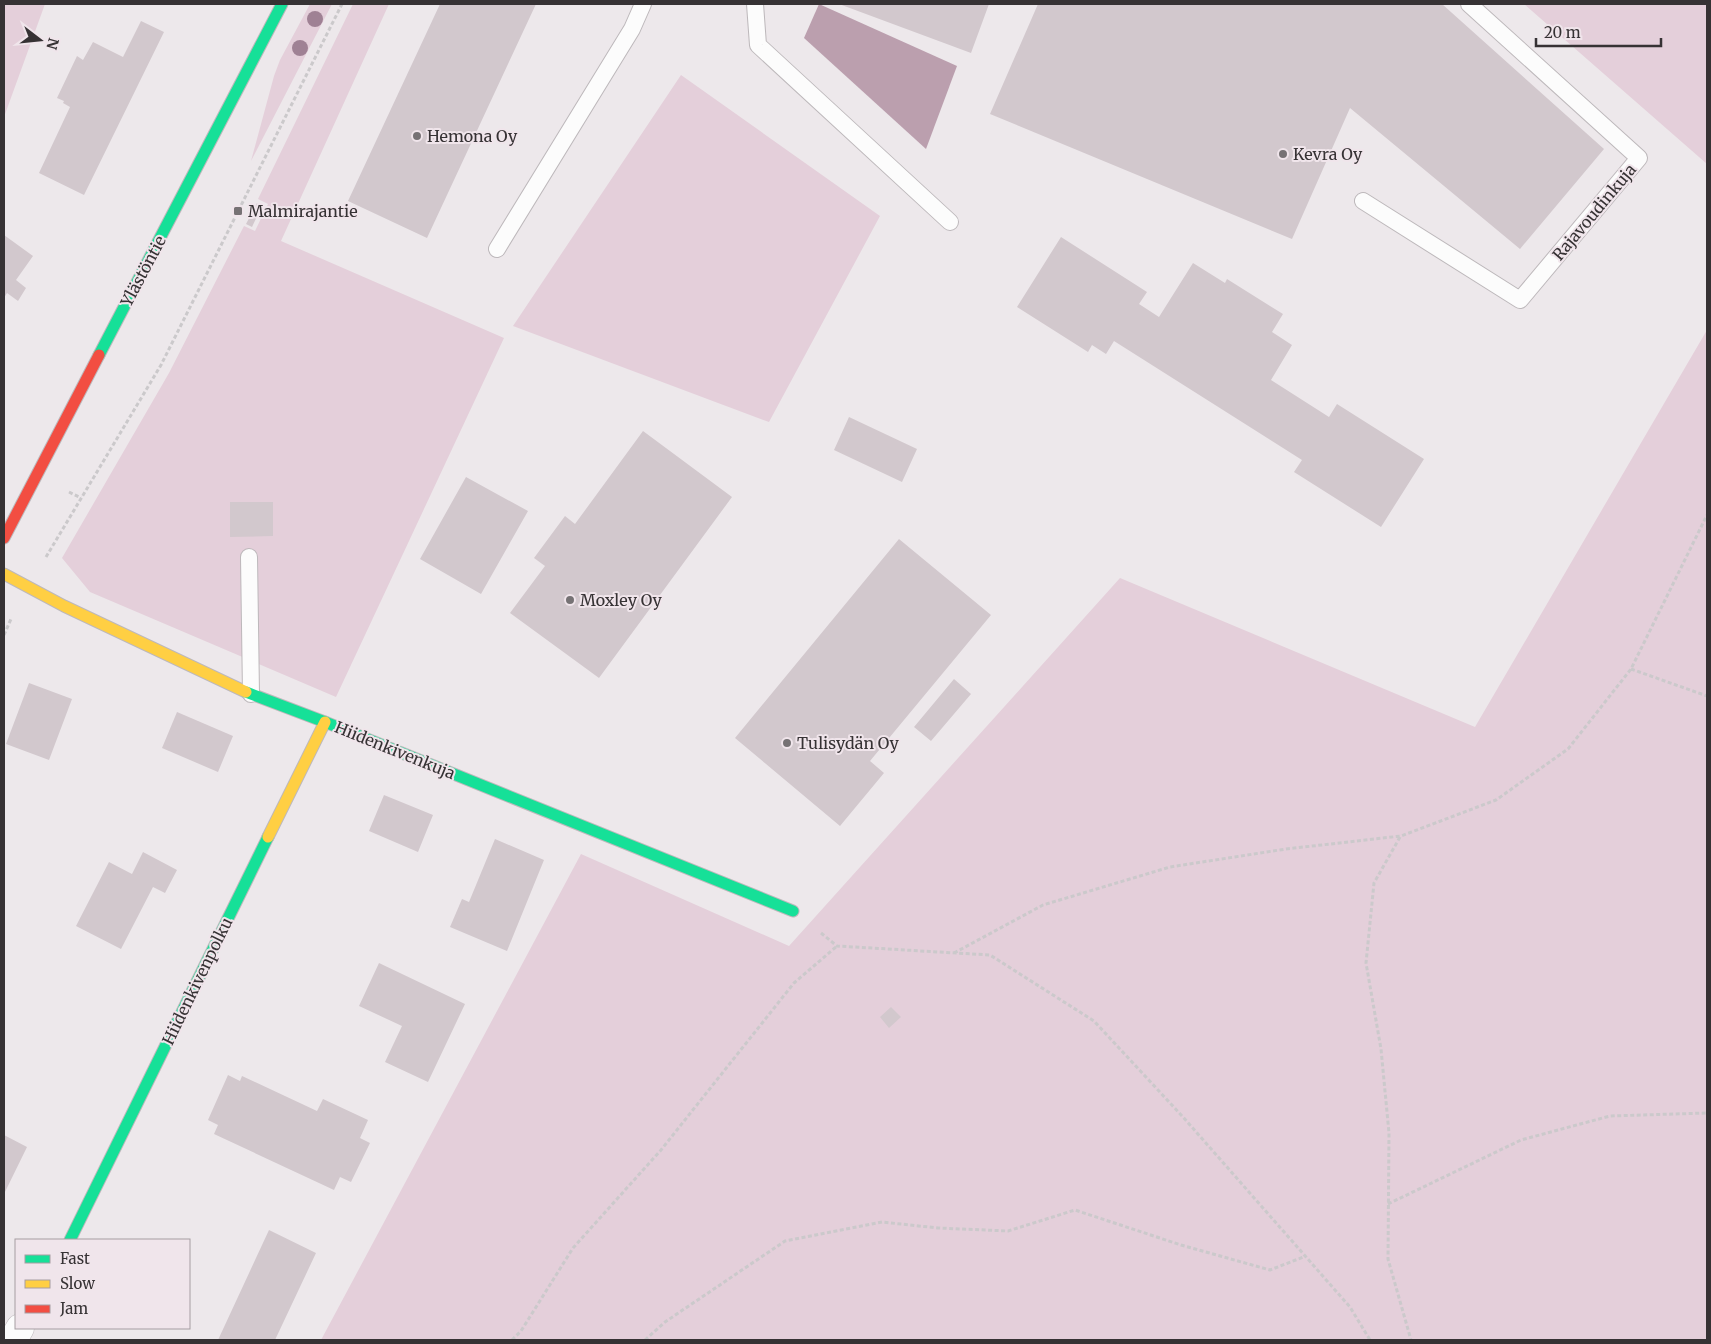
<svg xmlns="http://www.w3.org/2000/svg" width="1711" height="1344" viewBox="0 0 1711 1344" font-family="Merriweather,serif">
  <rect width="100%" height="100%" fill="#ede8eb"/>
  <path fill="#e4cfda" d="M 4,4 L 45,4 L 4,117 Z
    M 310,4 L 332,4 L 251,161 L 274,76 L 280,60 Z
    M 353,4 L 389,4 L 281,241 L 504,338 L 336,697 L 90,592 L 62,558 L 169,373 L 244,226 L 255,231 L 268,204 L 258,199 Z
    M 1524,4 L 1707,4 L 1707,164 Z
    M 681,75 L 880,216 L 769,422 L 513,326 Z
    M 1707,330 L 1707,1340 L 321,1340 L 581,854 L 789,946 L 1120,578 L 1475,727 Z"/>
  <path fill="#bb9fae" d="M 819,4 L 957,66 L 926,149 L 804,38 Z"/>
  <path fill="#d2c8cd" d="M 440,4 L 536,4 L 427,238 L 348,201 Z
    M 839,4 L 989,4 L 971,53 Z
    M 1038,4 L 1442,4 L 1604,149 L 1520,249 L 1350,108 L 1292,239 L 990,114 Z
    M 141,21 L 164,32 L 84,195 L 39,173 L 70,107 L 63,103 L 64,101 L 57,98 L 77,56 L 83,60 L 93,42 L 123,57 Z
    M 257,203 L 262,206 L 252,227 L 246,224 Z
    M 4,235 L 33,256 L 16,280 L 26,288 L 18,301 L 7,293 L 4,298 Z
    M 1061,237 L 1147,292 L 1139,304 L 1159,317 L 1193,263 L 1225,283 L 1227,279 L 1283,314 L 1272,332 L 1292,345 L 1271,380 L 1329,417 L 1337,404 L 1424,459 L 1381,527 L 1294,472 L 1302,460 L 1114,341 L 1106,354 L 1092,345 L 1088,352 L 1017,307 Z
    M 849,417 L 917,449 L 902,482 L 834,450 Z
    M 643,431 L 732,497 L 599,678 L 510,613 L 545,566 L 534,558 L 565,516 L 575,524 Z
    M 466,477 L 528,511 L 481,594 L 420,559 Z
    M 230,502 L 273,502 L 273,536 L 230,537 Z
    M 899,539 L 991,615 L 870,761 L 884,773 L 840,826 L 735,738 Z
    M 954,679 L 971,694 L 931,741 L 914,727 Z
    M 29,683 L 72,699 L 49,760 L 6,744 Z
    M 177,712 L 233,736 L 218,772 L 162,748 Z
    M 384,795 L 433,815 L 418,852 L 369,831 Z
    M 495,839 L 544,860 L 507,951 L 450,927 L 462,899 L 469,902 Z
    M 143,852 L 177,870 L 165,893 L 153,887 L 121,949 L 76,926 L 109,862 L 132,874 Z
    M 379,963 L 465,1004 L 428,1082 L 385,1062 L 402,1026 L 359,1006 Z
    M 891,1007 L 901,1017 L 889,1028 L 880,1017 Z
    M 228,1075 L 240,1081 L 242,1076 L 317,1111 L 323,1099 L 368,1120 L 360,1138 L 370,1143 L 351,1182 L 340,1177 L 334,1190 L 214,1134 L 218,1125 L 208,1120 Z
    M 4,1135 L 27,1147 L 4,1194 Z
    M 269,1230 L 316,1253 L 275,1340 L 218,1340 Z"/>
  <g fill="none" stroke-linecap="round" stroke-linejoin="round">
    <defs>
      <path id="lane" d="M 755,4 L 758,45 L 950,222
        M 1363,201 L 1520,300 L 1639,158 L 1469,4
        M 497,249 L 632,29 L 643,4
        M 249,557 L 251,694"/>
      <path id="street" d="M 13,1340 L 20,1328"/>
      <path id="fast" d="M 99,355 L 282,4
        M 246,692 L 325,722 L 793,911
        M 70,1240 L 268,837"/>
      <path id="slow" d="M 4,574 L 64,606 L 246,692
        M 268,837 L 325,722"/>
      <path id="jam" d="M 4,538 L 99,355"/>
    </defs>
    <use href="#lane" stroke="#bdb8bb" stroke-width="18"/>
    <use href="#street" stroke="#bdb8bb" stroke-width="29"/>
    <use href="#fast" stroke="#bdb8bb" stroke-width="13"/>
    <use href="#slow" stroke="#bdb8bb" stroke-width="13"/>
    <use href="#jam" stroke="#bdb8bb" stroke-width="13"/>
    <path stroke="#cbc9cb" stroke-width="3" stroke-dasharray="4 2.5" stroke-linecap="butt" d="M 69,492 L 81,498
      M 46,557 L 161,365 L 342,4
      M 4,635 L 11,619
      M 1631,669 L 1707,696
      M 1400,837 L 1374,883 L 1366,963 L 1381,1049 L 1389,1133 L 1388,1259 L 1411,1340
      M 821,933 L 837,946 L 990,955 L 1094,1021 L 1183,1117 L 1350,1307 L 1370,1340
      M 954,953 L 1043,905 L 1170,867 L 1286,849 L 1401,836 L 1496,800 L 1568,749 L 1631,669 L 1707,515
      M 1388,1204 L 1521,1140 L 1610,1116 L 1707,1113
      M 512,1340 L 521,1331 L 573,1248 L 661,1150 L 794,983 L 837,946
      M 645,1340 L 665,1322 L 785,1241 L 882,1222 L 938,1228 L 1008,1231 L 1075,1210 L 1181,1245 L 1270,1270 L 1306,1256"/>
    <use href="#lane" stroke="#fcfcfc" stroke-width="16"/>
    <use href="#street" stroke="#fcfcfc" stroke-width="28"/>
    <use href="#fast" stroke="#16e098" stroke-width="11"/>
    <use href="#slow" stroke="#ffcf43" stroke-width="11"/>
    <use href="#jam" stroke="#f24e42" stroke-width="11"/>
  </g>
  <g fill="#9f8194">
    <circle cx="315" cy="19" r="8"/>
    <circle cx="300" cy="48" r="8"/>
  </g>
  <g fill="#767274" stroke="#f0e5eb" stroke-width="2">
    <circle cx="417" cy="136" r="5"/>
    <circle cx="1283" cy="154" r="5"/>
    <rect x="233" y="206" width="10" height="10" rx="2.5"/>
    <circle cx="570" cy="600" r="5"/>
    <circle cx="787" cy="743" r="5"/>
  </g>
  <g text-anchor="middle" dominant-baseline="central" stroke-width="4" stroke-linejoin="round" paint-order="stroke">
    <g font-size="16" fill="#363234" stroke="#f0e5eb" text-anchor="start">
      <text x="427" y="136">Hemona Oy</text>
      <text x="1293" y="154">Kevra Oy</text>
      <text x="248" y="211">Malmirajantie</text>
      <text x="580" y="600">Moxley Oy</text>
      <text x="797" y="743">Tulisydän Oy</text>
    </g>
    <g font-size="16" fill="#363234" stroke="#f0e5eb">
      <text transform="translate(1594 212) rotate(-50)">Rajavoudinkuja</text>
      <text transform="translate(143 271) rotate(-62)">Ylästöntie</text>
      <text transform="translate(395 750) rotate(22)">Hiidenkivenkuja</text>
      <text transform="translate(197 981) rotate(-64)">Hiidenkivenpolku</text>
    </g>
  </g>
  <rect width="1711" height="1344" fill="none" stroke="#363234" stroke-width="10"/>
  <rect x="15" y="1239" width="175" height="90" fill="#f0e5eb" stroke="#a69da2"/>
  <rect x="25" y="1255" width="25" height="8" fill="#16e098" stroke="#a69da2"/>
  <text x="60" y="1264" font-size="15" fill="#363234">Fast</text>
  <rect x="25" y="1280" width="25" height="8" fill="#ffcf43" stroke="#a69da2"/>
  <text x="60" y="1289" font-size="15" fill="#363234">Slow</text>
  <rect x="25" y="1305" width="25" height="8" fill="#f24e42" stroke="#a69da2"/>
  <text x="60" y="1314" font-size="15" fill="#363234">Jam</text>
  <g transform="translate(40 40) rotate(106)" stroke="#f0e5eb" stroke-width="4" paint-order="stroke">
  <path d="M0-4L9 19L0 12L-9 19Z" fill="#363234"/>
  <text y="-8" font-size="14" font-weight="bold" text-anchor="middle" fill="#363234">N</text>
  </g>
  <path d="M1536 38v8h125v-8" fill="none" stroke="#363234" stroke-width="2.5"/>
  <text x="1544" y="38" font-size="15" fill="#363234" stroke="#f0e5eb" stroke-width="4" paint-order="stroke">20 m</text>
</svg>
